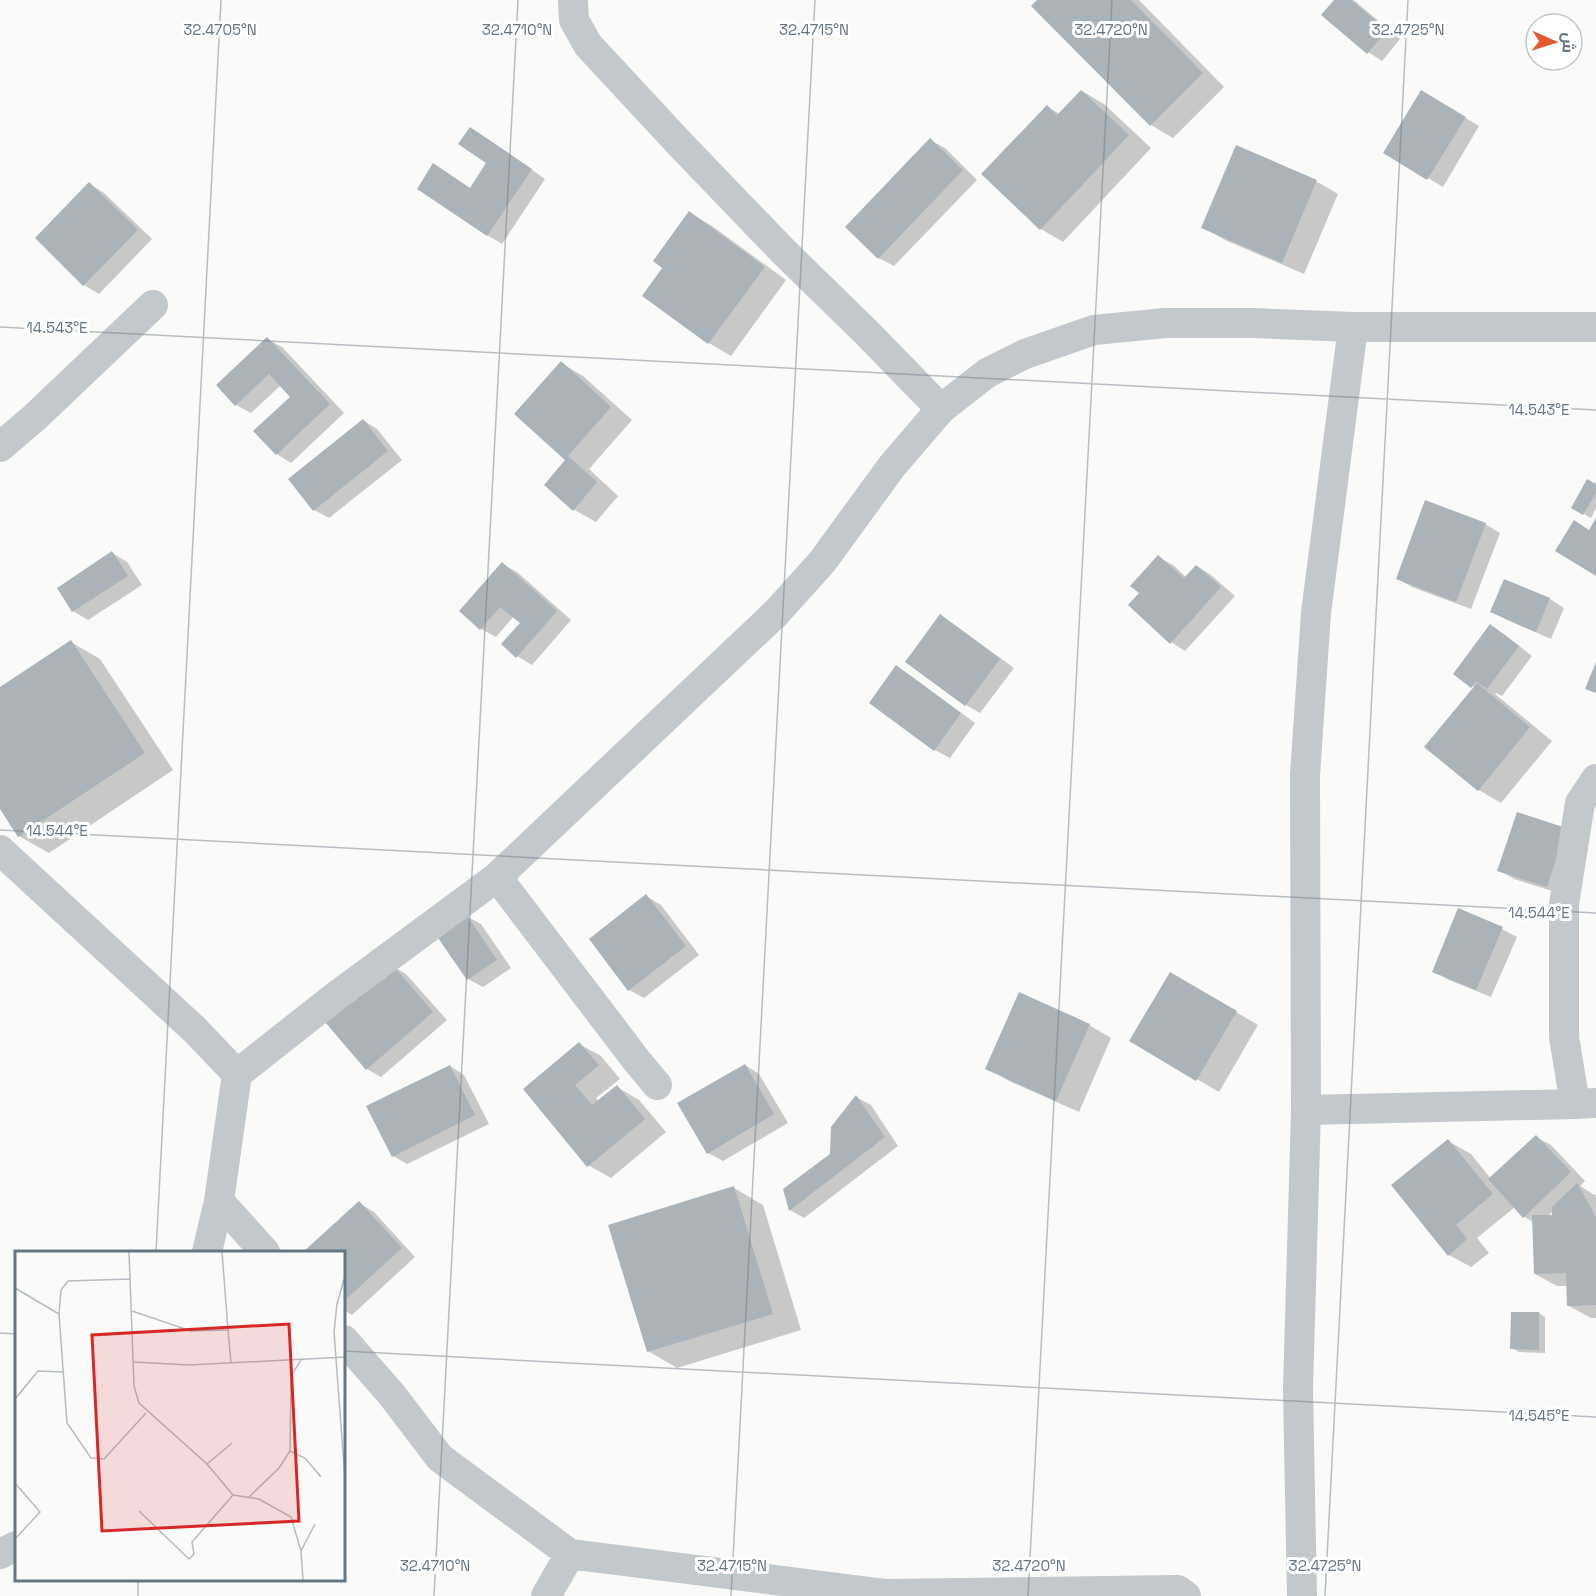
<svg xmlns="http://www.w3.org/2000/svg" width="1596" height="1596" viewBox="0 0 1596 1596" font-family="'Space Grotesk',Cairo,sans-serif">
  <rect width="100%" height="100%" fill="#fafaf8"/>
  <path fill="#0003" fill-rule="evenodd" d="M 1039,0 L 1139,0 L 1224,87 L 1173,138 L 1151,125 L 1033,6 Z
    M 1336,0 L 1353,0 L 1356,2 L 1400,39 L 1382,61 L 1368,52 Z
    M 1082,91 L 1104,104 L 1151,148 L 1063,242 L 1041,229 L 983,174 L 1047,107 L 1060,114 Z
    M 1422,92 L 1479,126 L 1443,187 L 1385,152 Z
    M 485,137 L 545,179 L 502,244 L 487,235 L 471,189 L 488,163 Z
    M 930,140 L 945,148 L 977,180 L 894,266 L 879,258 L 847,227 Z
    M 1316,181 L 1338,194 L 1304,274 L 1225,240 L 1203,227 Z
    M 90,184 L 104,193 L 152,239 L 99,294 L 84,285 L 37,238 Z
    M 690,213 L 712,226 L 786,280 L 731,356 L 709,343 Z
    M 267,339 L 282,347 L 344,413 L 291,463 L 277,454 L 292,397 L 281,385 L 251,413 L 236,405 Z
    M 561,363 L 583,376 L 632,420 L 589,469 L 618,496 L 596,522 L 573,509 L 567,460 Z
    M 363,420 L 377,429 L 402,460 L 329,518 L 314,510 Z
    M 1596,485 L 1596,508 L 1591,518 L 1573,508 Z
    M 1485,524 L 1500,533 L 1471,609 L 1412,587 L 1398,579 Z
    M 112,553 L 127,562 L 142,585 L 88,620 L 73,611 Z
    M 1158,557 L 1173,565 L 1187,578 L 1197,566 L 1211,575 L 1235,596 L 1185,651 L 1171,642 L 1141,593 Z
    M 502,564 L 517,572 L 571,620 L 532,665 L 517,656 L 522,623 L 514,616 L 496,637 L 481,629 L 461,611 Z
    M 1505,581 L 1550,599 L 1564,608 L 1551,639 L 1507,620 L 1492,611 Z
    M 941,616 L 955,625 L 1014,668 L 980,713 L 966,705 Z
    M 1490,626 L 1504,634 L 1532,656 L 1502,696 L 1496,693 L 1495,694 L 1552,741 L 1501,803 L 1479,790 L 1426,746 L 1475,688 L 1472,686 Z
    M 71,642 L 100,659 L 173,770 L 49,853 L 19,836 L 0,806 L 0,689 Z
    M 911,676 L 975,723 L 950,758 L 935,750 L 871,703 Z
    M 1565,829 L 1562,894 L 1514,879 L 1499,870 Z
    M 646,896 L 661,905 L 699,955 L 644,998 L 629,990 Z
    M 466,916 L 481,924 L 511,968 L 483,987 L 468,979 Z
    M 1502,929 L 1517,937 L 1491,997 L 1449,980 L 1434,971 Z
    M 392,966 L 406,974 L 447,1020 L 381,1077 L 367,1069 Z
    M 1171,974 L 1258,1025 L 1219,1092 L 1131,1041 Z
    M 1089,1025 L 1111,1038 L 1079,1112 L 1009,1081 L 987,1068 Z
    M 579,1044 L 601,1056 L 620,1079 L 596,1098 L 599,1101 L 617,1087 L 639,1100 L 666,1132 L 611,1178 L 588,1165 L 525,1089 Z
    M 745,1065 L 759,1074 L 788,1123 L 723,1161 L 708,1153 Z
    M 450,1066 L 464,1075 L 489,1124 L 407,1164 L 393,1156 Z
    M 856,1097 L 871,1105 L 898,1146 L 804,1218 L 790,1210 L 831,1154 Z
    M 1536,1137 L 1551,1145 L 1585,1181 L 1580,1186 L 1596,1196 L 1596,1318 L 1591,1318 L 1569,1306 L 1568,1286 L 1557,1286 L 1535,1274 L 1533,1222 L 1523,1216 L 1515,1207 L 1477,1238 L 1489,1253 L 1471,1267 L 1449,1255 L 1448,1141 L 1471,1154 L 1491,1179 ZM 1554,1210 L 1554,1217 L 1547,1217 Z
    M 734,1188 L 763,1205 L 801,1330 L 677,1368 L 648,1351 Z
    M 359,1203 L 374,1212 L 415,1257 L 352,1315 L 344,1310 L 344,1252 L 305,1252 Z
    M 1539,1313 L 1545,1317 L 1545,1353 L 1519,1352 L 1512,1348 Z"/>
  <path fill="#aab3b9" d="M 1037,0 L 1131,0 L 1203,73 L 1150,126 L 1031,6 Z
    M 1334,0 L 1351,0 L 1387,30 L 1367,54 L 1321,15 Z
    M 1081,90 L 1129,135 L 1040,230 L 981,174 L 1047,105 L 1057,115 Z
    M 1421,90 L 1466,117 L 1427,180 L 1383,153 Z
    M 470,127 L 532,169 L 487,236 L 417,189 L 433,163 L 470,188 L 486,163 L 458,144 Z
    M 930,138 L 963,170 L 878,259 L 845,227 Z
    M 1236,145 L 1317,180 L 1282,263 L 1201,228 Z
    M 89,182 L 138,230 L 83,286 L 35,238 Z
    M 689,211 L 765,267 L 708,344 L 642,296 L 662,268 L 653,261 Z
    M 267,337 L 330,404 L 276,455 L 253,431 L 290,397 L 269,374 L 235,406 L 216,385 Z
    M 561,361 L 611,407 L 568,456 L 597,482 L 573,511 L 544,485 L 565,460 L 514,414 Z
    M 363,419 L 388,451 L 313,511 L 288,479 Z
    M 1587,479 L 1596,484 L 1596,493 L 1583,515 L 1571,508 Z
    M 1425,500 L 1486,523 L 1456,602 L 1396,579 Z
    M 1596,518 L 1596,576 L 1555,551 L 1574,520 L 1589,530 Z
    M 112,551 L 128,576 L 72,612 L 57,588 Z
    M 1158,555 L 1184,578 L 1196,565 L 1221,587 L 1170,644 L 1128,605 L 1139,593 L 1130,586 Z
    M 502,562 L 557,611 L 516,658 L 501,644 L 520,623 L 500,607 L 480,630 L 459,611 Z
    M 1504,579 L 1550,598 L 1536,632 L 1490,612 Z
    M 940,614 L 1000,659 L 965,706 L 905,662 Z
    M 1490,624 L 1519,646 L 1487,689 L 1476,681 L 1471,688 L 1453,674 Z
    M 71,640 L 145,753 L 18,837 L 0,809 L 0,687 Z
    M 1596,662 L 1596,693 L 1585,689 Z
    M 896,665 L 961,713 L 934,751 L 869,703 Z
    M 1477,683 L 1530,727 L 1478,791 L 1424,747 Z
    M 1517,812 L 1566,828 L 1547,887 L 1497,871 Z
    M 646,894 L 686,946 L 628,991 L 589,939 Z
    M 1458,908 L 1503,927 L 1476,990 L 1432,972 Z
    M 466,914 L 497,960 L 467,980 L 436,935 Z
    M 392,964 L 433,1012 L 366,1070 L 325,1022 Z
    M 1170,972 L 1237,1011 L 1196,1081 L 1129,1041 Z
    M 1019,992 L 1090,1024 L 1056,1101 L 985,1069 Z
    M 579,1042 L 599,1065 L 575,1085 L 592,1105 L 617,1085 L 645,1119 L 587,1167 L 523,1089 Z
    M 745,1064 L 774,1114 L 707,1154 L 677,1103 Z
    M 450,1065 L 475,1115 L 392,1157 L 366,1106 Z
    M 856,1095 L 885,1137 L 789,1211 L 783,1189 L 830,1154 L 831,1127 Z
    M 1536,1135 L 1571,1172 L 1523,1218 L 1488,1179 Z
    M 1448,1139 L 1493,1194 L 1456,1225 L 1467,1239 L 1448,1256 L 1391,1185 Z
    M 1577,1183 L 1596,1217 L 1596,1305 L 1567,1306 L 1566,1273 L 1534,1274 L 1532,1215 L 1552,1215 L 1552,1207 Z
    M 734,1186 L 773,1314 L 647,1352 L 608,1225 Z
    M 359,1201 L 402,1248 L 344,1301 L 344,1252 L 303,1252 Z
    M 1511,1312 L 1539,1312 L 1539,1350 L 1510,1349 Z"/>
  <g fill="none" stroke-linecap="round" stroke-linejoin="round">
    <path stroke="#c3c8cc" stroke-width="30" d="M 573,0 L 574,20 L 588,45 L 680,144 L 783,251 L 867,333 L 941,409
      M 0,447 L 34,418 L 153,305
      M 1596,779 L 1580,803 L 1564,904 L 1564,1037 L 1575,1104 L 1596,1103
      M 0,850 L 195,1030 L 237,1074
      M 497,877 L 637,1061 L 657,1085
      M 1306,1110 L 1575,1104
      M 219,1201 L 265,1252
      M 207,1252 L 219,1201 L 237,1074 L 336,996 L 497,877 L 776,613 L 822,562 L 892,466 L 941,409 L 987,373 L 1025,354 L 1094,330 L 1165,323 L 1254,323 L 1353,327 L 1596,327
      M 344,1340 L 392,1395 L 440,1458 L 570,1554 L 546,1596
      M 0,1554 L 16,1546
      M 570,1554 L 884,1594 L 1178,1590 L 1186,1596
      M 1302,1596 L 1298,1389 L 1306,1110 L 1305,775 L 1316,613 L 1353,327"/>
  </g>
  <path fill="none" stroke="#657683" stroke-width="1.5" stroke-opacity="0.45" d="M 0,327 L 1596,410M 0,830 L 1596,913M 156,1252 L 221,0M 0,1333 L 16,1334M 344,1351 L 1596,1417M 138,1596 L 138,1580M 434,1596 L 518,0M 731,1596 L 815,0M 1028,1596 L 1112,0M 1325,1596 L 1408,0"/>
  <g transform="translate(15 1251)">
    <rect width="330" height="330" fill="#fafaf8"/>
    <path fill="none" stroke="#b5bdc2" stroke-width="1.5" d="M 114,1 L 119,135 L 124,152 L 192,213 L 218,244 L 244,248 L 276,266 L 286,300 L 288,329M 330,25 L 322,53 L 319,81 L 330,228M 0,37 L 44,63 L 52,172 L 76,207 L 89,208 L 131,162M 117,60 L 176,80 L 213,79 L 207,1M 44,63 L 46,39 L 53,30 L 115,28M 213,79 L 216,112M 119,111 L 174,114 L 330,106M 0,148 L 23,120 L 48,121M 275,200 L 276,125 L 286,109M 192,213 L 217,192M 0,232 L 25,261 L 0,288M 234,246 L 264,217 L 275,200 L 290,207 L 306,226M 124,260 L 174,308 L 179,303 L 177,291 L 218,244M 286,300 L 300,273"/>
    <path fill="#d62828" fill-opacity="0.15" stroke="#d62828" stroke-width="3" d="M 274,73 L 284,270 L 87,280 L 77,84 Z"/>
    <rect width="330" height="330" fill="none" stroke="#657683" stroke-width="3"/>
  </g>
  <g font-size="15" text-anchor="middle" fill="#657683" stroke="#fff" stroke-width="6" stroke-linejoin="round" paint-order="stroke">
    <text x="220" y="35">32.4705°N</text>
    <text x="517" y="35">32.4710°N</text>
    <text x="814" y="35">32.4715°N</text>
    <text x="1111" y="35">32.4720°N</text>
    <text x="1408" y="35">32.4725°N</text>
    <text x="57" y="333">14.543°E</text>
    <text x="1539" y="415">14.543°E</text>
    <text x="57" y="836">14.544°E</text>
    <text x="1539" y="918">14.544°E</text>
    <text x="1539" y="1421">14.545°E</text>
    <text x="435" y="1571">32.4710°N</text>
    <text x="732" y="1571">32.4715°N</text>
    <text x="1029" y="1571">32.4720°N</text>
    <text x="1325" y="1571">32.4725°N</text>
  </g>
  <g transform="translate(1554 42) rotate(93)"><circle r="28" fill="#ffffff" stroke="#c1c8cd" stroke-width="1.5"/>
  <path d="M0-4.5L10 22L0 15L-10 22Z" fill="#e4572e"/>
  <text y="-9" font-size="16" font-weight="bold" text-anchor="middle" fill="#657683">ش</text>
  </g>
</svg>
